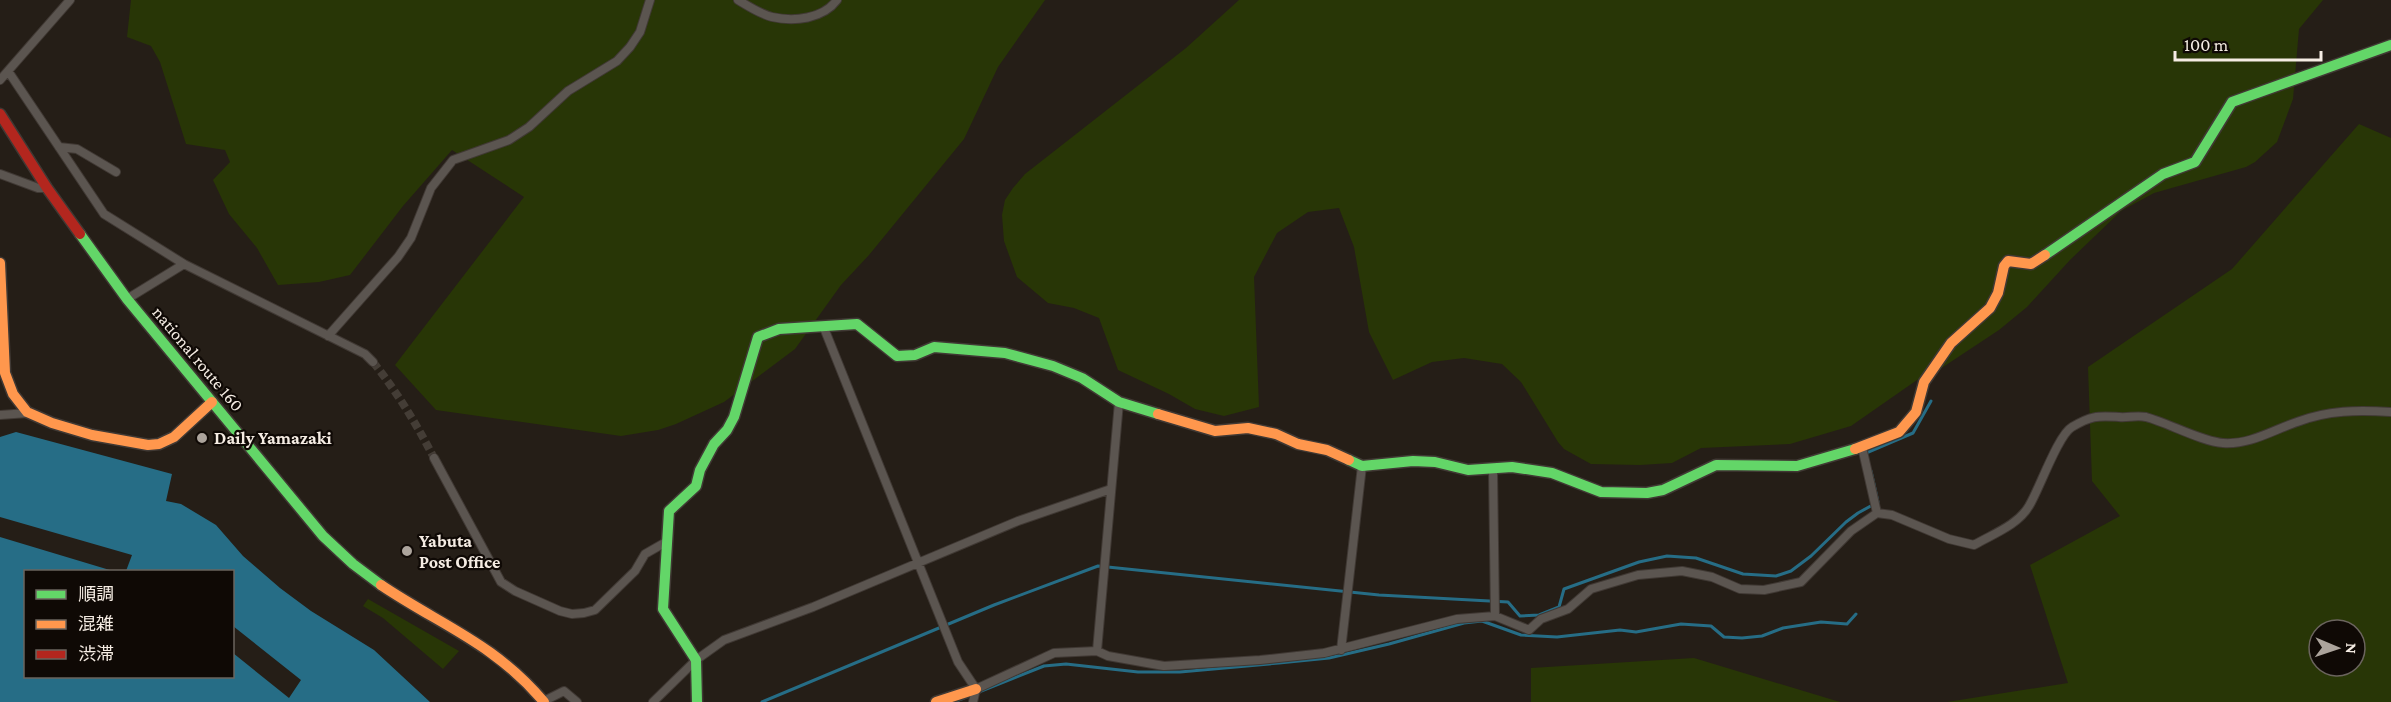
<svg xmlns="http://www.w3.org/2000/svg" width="2391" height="702" viewBox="0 0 2391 702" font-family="'Crimson Pro','Noto Sans JP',serif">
  <rect width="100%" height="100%" fill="#251e17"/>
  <path fill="#283606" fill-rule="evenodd" d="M 131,0 L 1045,0 L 998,67 L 964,139 L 869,255 L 841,285 L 795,349 L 724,402 L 676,424 L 658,430 L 621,436 L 436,410 L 395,365 L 524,197 L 452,150 L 403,206 L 350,275 L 319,282 L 278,285 L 257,248 L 229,214 L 213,180 L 230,162 L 225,150 L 186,144 L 160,62 L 151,46 L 127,37 Z
    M 1239,0 L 2323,0 L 2299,29 L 2293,99 L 2277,142 L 2255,162 L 2246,167 L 2154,193 L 2121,211 L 2070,260 L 2027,307 L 1999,330 L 1931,375 L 1917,380 L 1851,426 L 1790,444 L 1701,448 L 1672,463 L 1640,465 L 1591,464 L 1564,449 L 1558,442 L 1521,382 L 1502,364 L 1464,358 L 1432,362 L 1393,380 L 1369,332 L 1354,247 L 1339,208 L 1308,212 L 1277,233 L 1254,277 L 1259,407 L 1224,416 L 1195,409 L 1169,394 L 1118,370 L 1099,318 L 1074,308 L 1048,303 L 1017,277 L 1004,241 L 1002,215 L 1005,200 L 1013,188 L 1025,174 L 1186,48 Z
    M 2359,124 L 2391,138 L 2391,702 L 1947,702 L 2068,683 L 2030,565 L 2120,516 L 2092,481 L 2088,367 L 2232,269 ZM 2319,630 L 2355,630 L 2355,666 L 2319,666 Z
    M 368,599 L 459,651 L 443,669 L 383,618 L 363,606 Z
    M 1694,658 L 1840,702 L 1531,702 L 1531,668 Z"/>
  <path fill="#266d86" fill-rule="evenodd" d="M 16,432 L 172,474 L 166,501 L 181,504 L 216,525 L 243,556 L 280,588 L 311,611 L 374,650 L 430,702 L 0,702 L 0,437 ZM 26,572 L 232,572 L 232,676 L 26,676 Z"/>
  <path fill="#251e17" d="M 0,517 L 132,555 L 126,571 L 113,571 L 0,537 Z
    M 233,626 L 301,680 L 289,698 L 233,653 Z"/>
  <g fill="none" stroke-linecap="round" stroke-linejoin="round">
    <path stroke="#266d86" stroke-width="3" d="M 1866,456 L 1866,453 L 1913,433 L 1931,401
      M 762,702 L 994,605 L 1098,566 L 1379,595 L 1508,602 L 1520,616 L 1539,615 L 1559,607 L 1564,589 L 1639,562 L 1667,556 L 1696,558 L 1743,574 L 1776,576 L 1791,571 L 1811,556 L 1846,522 L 1858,513 L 1878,502 L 1871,471
      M 954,702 L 1044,666 L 1066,664 L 1138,672 L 1180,672 L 1279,663 L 1329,658 L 1389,644 L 1464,623 L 1482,621 L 1521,635 L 1557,637 L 1620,630 L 1636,632 L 1681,624 L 1711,626 L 1724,637 L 1742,638 L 1762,636 L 1783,628 L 1821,622 L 1847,624 L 1856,614"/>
    <path stroke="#443d36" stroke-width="8" stroke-dasharray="8 4" stroke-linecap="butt" d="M 373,362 C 397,392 416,423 434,458"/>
    <defs>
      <path id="street" d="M 738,0 C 748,6 760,14 772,17 C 794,22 823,19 837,0
        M 8,71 L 104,214 L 184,264 L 365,354 L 373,362
        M 0,80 L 70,0
        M 59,147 L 77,149 L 116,172
        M 0,174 L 38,188 L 46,188
        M 127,299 L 184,264
        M 824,328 L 958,662 L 976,689 L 973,702
        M 328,336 L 398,257 L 411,238 L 431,188 L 453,160 L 509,140 L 529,127 L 568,91 L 617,61 L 630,47 L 640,32 L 650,0
        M 0,415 L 28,413
        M 1862,447 L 1877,513
        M 434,458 L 501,582 L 515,591 L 560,611 L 572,614 L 584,613 L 595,610 L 635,571 L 645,554 L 666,542
        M 1493,469 L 1495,616
        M 1341,650 L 1362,466
        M 1097,651 L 1119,402
        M 976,689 L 1054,653 L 1097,651 L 1108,656 L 1164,666 L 1260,660 L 1324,653 L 1457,619 L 1495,616 L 1529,630 L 1541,619 L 1568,609 L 1591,589 L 1638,575 L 1682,571 L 1712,577 L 1740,589 L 1764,590 L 1801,582 L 1851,531 L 1877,513 L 1892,515 L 1949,539 L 1974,545 C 1993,534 2018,525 2029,506 C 2039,490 2058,435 2072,427 C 2092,415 2098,416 2119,417 C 2128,418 2136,415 2146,417 C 2168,423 2203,442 2223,443 C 2250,445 2273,430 2297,422 C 2328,410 2358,410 2391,412
        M 544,701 L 564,691 L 577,702
        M 653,702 L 696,660 L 724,640 L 813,607 L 1018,521 L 1111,489"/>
      <path id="fast" d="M 80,234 L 127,299 L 323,536 L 353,564 L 381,585
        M 2045,255 L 2163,174 L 2195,162 L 2232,102 L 2391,45
        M 1349,460 L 1362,466 L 1413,461 L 1435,462 L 1468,470 L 1512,467 L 1552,473 L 1601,492 L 1647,493 L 1663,490 L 1716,465 L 1797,466 L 1855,449
        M 697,702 L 696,660 L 663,609 L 669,511 L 696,486 L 700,470 L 714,444 L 727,430 L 734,417 L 758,337 L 779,329 L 857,324 L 897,356 L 915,355 L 934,347 L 1005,353 L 1053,366 L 1082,378 L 1119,402 L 1158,414"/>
      <path id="slow" d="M 0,263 L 5,373 L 13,394 L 27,412 L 52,423 L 92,435 L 148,445 L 159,444 L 174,437 L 212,402
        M 1158,414 L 1215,431 L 1248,428 L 1276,434 L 1298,444 L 1327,450 L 1349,460
        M 1855,449 L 1899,432 L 1916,412 L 1924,382 L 1951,343 L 1990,308 L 1998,293 L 2004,266 L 2008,261 L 2031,264 L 2045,255
        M 381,585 C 442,626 494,643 544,702
        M 936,702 L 976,689"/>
      <path id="jam" d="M 0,114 L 47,188 L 80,234"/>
    </defs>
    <use href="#street" stroke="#403934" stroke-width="10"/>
    <use href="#fast" stroke="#403934" stroke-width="13"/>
    <use href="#slow" stroke="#403934" stroke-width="13"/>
    <use href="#jam" stroke="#403934" stroke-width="13"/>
    <use href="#street" stroke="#5b5550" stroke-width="8"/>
    <use href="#fast" stroke="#63d668" stroke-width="10"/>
    <use href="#slow" stroke="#ff974d" stroke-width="10"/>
    <use href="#jam" stroke="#b3261e" stroke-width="10"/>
  </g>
  <g fill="#aca49c" stroke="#0f0905" stroke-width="2">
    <circle cx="202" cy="438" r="6"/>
    <circle cx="407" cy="551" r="6"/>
  </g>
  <g text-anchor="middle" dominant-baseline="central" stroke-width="4.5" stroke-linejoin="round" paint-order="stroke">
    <g font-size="18" fill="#f5ece3" stroke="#0f0905">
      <text transform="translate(198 359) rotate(50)">national route 160</text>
    </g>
    <g font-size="18" font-weight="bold" fill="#f5ece3" stroke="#0f0905" text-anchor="start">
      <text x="214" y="438">Daily Yamazaki</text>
      <text x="419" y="541">Yabuta<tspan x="419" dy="21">Post Office</tspan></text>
    </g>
  </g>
  <rect x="24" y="570" width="210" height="108" fill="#0f0905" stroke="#6b645e" stroke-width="1.5"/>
  <rect x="36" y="590" width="30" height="9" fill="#63d668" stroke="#6b645e" stroke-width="1.5"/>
  <text x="78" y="600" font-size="18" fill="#f5ece3">順調</text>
  <rect x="36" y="620" width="30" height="9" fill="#ff974d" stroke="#6b645e" stroke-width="1.5"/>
  <text x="78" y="630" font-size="18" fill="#f5ece3">混雑</text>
  <rect x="36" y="650" width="30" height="9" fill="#b3261e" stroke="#6b645e" stroke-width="1.5"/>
  <text x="78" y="660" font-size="18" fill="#f5ece3">渋滞</text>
  <g transform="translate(2337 648) rotate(92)"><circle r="28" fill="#0f0905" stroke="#6b645e" stroke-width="1.5"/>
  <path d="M0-4.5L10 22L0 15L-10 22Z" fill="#aca49c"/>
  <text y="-9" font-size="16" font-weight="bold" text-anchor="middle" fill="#f5ece3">N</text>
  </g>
  <path d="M2175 51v9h146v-9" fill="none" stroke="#f5ece3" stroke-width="3"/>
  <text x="2184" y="51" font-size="18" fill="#f5ece3" stroke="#0f0905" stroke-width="4.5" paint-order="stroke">100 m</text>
</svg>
